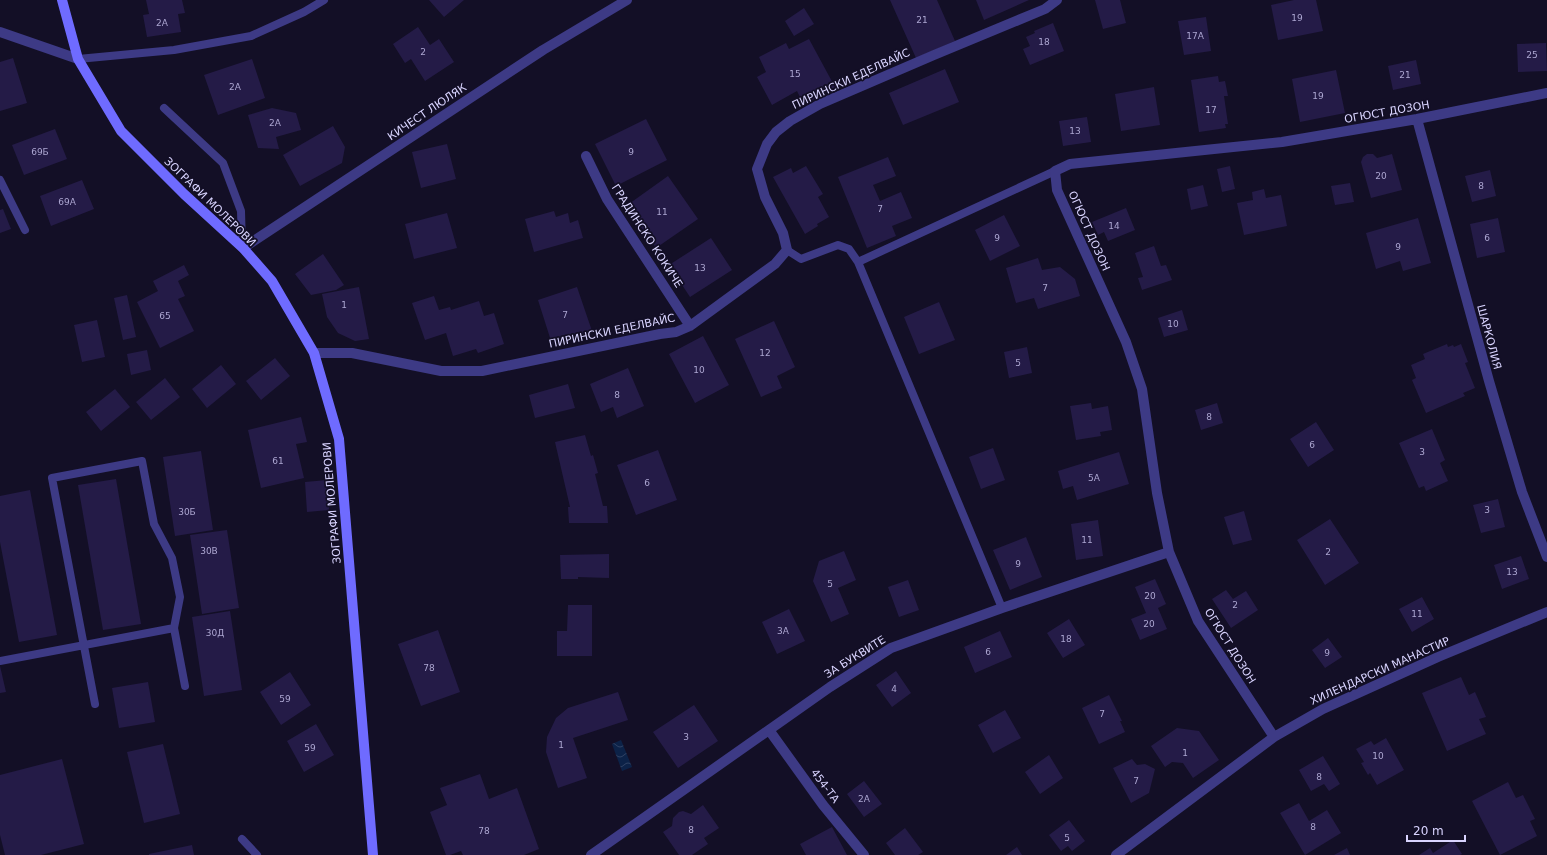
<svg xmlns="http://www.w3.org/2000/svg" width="1547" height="855" viewBox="0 0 1547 855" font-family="'DejaVu Sans',sans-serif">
  <defs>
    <pattern id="water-waves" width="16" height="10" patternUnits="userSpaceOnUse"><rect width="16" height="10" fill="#0c2248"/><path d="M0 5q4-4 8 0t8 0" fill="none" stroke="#2f4163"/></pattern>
  </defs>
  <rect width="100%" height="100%" fill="#130f26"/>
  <path fill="url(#water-waves)" d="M 621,740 L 632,767 L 622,771 L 612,744 Z"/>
  <path fill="#241b47" d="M 146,0 L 182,0 L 185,13 L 178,14 L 181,32 L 147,37 L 143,15 L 149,14 Z
    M 429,0 L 464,0 L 444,17 Z
    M 890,0 L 937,0 L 955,41 L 916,58 Z
    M 976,0 L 1029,0 L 984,20 Z
    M 1095,0 L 1120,0 L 1126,23 L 1103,29 Z
    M 1294,0 L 1316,0 L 1323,31 L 1278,40 L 1271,5 Z
    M 804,8 L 814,24 L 794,36 L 785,21 Z
    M 1206,17 L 1211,51 L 1184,55 L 1178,21 Z
    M 1053,23 L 1064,51 L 1030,65 L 1023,49 L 1030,46 L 1026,37 L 1035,33 L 1034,31 Z
    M 418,27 L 430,45 L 439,39 L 454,62 L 425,81 L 411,59 L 405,63 L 393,44 Z
    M 809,39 L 835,87 L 804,105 L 797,91 L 772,105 L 757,77 L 766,72 L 759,57 L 786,43 L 789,49 Z
    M 1546,43 L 1547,71 L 1518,72 L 1517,44 Z
    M 13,58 L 27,103 L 0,111 L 0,62 Z
    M 252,59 L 265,98 L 218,115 L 204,75 Z
    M 1416,60 L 1421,84 L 1393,90 L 1388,66 Z
    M 945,69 L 959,102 L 903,125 L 889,93 Z
    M 1336,70 L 1345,113 L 1300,122 L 1292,79 Z
    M 1218,76 L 1219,82 L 1225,81 L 1228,96 L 1224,96 L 1228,124 L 1225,124 L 1226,128 L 1199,132 L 1191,80 Z
    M 1154,87 L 1160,125 L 1121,131 L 1115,94 Z
    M 272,108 L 296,113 L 301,130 L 276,137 L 279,149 L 258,148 L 248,115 Z
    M 1087,117 L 1091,142 L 1063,146 L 1059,121 Z
    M 646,119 L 667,160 L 616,186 L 595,144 Z
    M 333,126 L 345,147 L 342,163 L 300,186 L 283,155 Z
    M 55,129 L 67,159 L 24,175 L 12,145 Z
    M 447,144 L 456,179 L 421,188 L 412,152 Z
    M 1367,154 L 1373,154 L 1377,158 L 1392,154 L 1402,190 L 1371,198 L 1361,162 L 1363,157 Z
    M 888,157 L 896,176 L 873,185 L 880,201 L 901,192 L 912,218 L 892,226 L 896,236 L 867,248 L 838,177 Z
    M 806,166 L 823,194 L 818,197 L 829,217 L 817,224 L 818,226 L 805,234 L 773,177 L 791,168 L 793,173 Z
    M 1230,166 L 1235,189 L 1222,192 L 1217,169 Z
    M 1490,170 L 1496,196 L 1472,202 L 1465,176 Z
    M 668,176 L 698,219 L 656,248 L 626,206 Z
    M 82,180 L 94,209 L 51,226 L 40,196 Z
    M 1350,183 L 1354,202 L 1335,205 L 1331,186 Z
    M 1203,185 L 1208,206 L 1191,210 L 1187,189 Z
    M 1264,189 L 1266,198 L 1281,195 L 1287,226 L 1244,235 L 1237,203 L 1253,200 L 1252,192 Z
    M 1126,208 L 1135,230 L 1108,241 L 1104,232 L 1098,235 L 1092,222 Z
    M 3,209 L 11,229 L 0,233 L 0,210 Z
    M 554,211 L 556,217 L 568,213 L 570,223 L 578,220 L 583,238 L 534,252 L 525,219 Z
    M 447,213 L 457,248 L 414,259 L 405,224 Z
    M 1004,215 L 1020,246 L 990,261 L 975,230 Z
    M 1418,218 L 1431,263 L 1403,271 L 1400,261 L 1376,269 L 1366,233 Z
    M 1498,218 L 1505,252 L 1477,258 L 1470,224 Z
    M 711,238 L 732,270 L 690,297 L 669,265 Z
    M 1154,246 L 1161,266 L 1166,265 L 1172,280 L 1142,290 L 1138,278 L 1143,277 L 1135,253 Z
    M 323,254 L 344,285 L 336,290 L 311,295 L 295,274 Z
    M 1038,258 L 1042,270 L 1060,267 L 1075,279 L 1080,296 L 1038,309 L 1034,298 L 1016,303 L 1006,268 Z
    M 184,265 L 189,275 L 178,281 L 185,296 L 178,299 L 194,331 L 160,348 L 137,302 L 158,291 L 153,281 Z
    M 359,287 L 369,339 L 355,341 L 338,333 L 327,317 L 322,294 Z
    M 577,287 L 592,331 L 552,344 L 538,300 Z
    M 127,295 L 136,337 L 123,340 L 114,298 Z
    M 434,296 L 439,310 L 450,307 L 451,310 L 479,301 L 484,316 L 494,313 L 504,344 L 478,353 L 476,349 L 453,356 L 446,333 L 425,340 L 412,303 Z
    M 939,302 L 955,340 L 919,354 L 904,317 Z
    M 1182,310 L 1188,330 L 1164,337 L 1158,318 Z
    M 97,320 L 105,357 L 82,362 L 74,325 Z
    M 774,321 L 795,367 L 777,376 L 782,388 L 761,397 L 735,339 Z
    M 703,336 L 729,385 L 695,403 L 669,354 Z
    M 1447,344 L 1448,347 L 1453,345 L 1454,347 L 1461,344 L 1468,362 L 1465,363 L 1475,388 L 1463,393 L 1465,396 L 1426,413 L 1412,380 L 1416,378 L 1411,365 L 1425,359 L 1423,354 Z
    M 1027,347 L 1032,373 L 1009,378 L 1004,352 Z
    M 147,350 L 151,370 L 131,375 L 127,354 Z
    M 275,358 L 290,376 L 261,400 L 246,381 Z
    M 221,365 L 236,384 L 207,408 L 192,389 Z
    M 628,368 L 644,406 L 617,418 L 613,407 L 601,412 L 590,384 Z
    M 165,378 L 180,397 L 151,420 L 136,402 Z
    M 568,384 L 575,408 L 535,418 L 529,395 Z
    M 115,389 L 130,407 L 101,431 L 86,412 Z
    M 1091,403 L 1092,409 L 1108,406 L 1112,430 L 1100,432 L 1101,436 L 1076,440 L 1070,406 Z
    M 1217,403 L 1223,423 L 1201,430 L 1195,410 Z
    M 301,417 L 307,442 L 296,444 L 304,478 L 261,488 L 248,430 Z
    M 1316,422 L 1334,450 L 1308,467 L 1290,439 Z
    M 1432,429 L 1445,460 L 1440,463 L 1448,481 L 1426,491 L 1424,486 L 1419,488 L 1399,443 Z
    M 585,435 L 591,456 L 593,455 L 598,473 L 595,474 L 603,506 L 607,506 L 608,523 L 569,523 L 568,507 L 570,507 L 555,442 Z
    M 993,448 L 1005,480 L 981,489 L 969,457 Z
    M 658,450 L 677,500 L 636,515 L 617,465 Z
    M 201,451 L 213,530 L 175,536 L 163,457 Z
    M 1119,452 L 1129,484 L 1077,500 L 1073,486 L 1063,489 L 1058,471 Z
    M 116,479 L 141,624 L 103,630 L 78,485 Z
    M 327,480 L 329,510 L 307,512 L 305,482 Z
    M 30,490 L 57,635 L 19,642 L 0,542 L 0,496 Z
    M 1498,499 L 1505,527 L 1481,533 L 1473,505 Z
    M 1244,511 L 1252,540 L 1233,545 L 1224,517 Z
    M 1330,519 L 1359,563 L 1325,585 L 1297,540 Z
    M 1098,520 L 1103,556 L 1076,560 L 1071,524 Z
    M 227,530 L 239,608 L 202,614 L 190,535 Z
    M 1026,537 L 1042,577 L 1010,590 L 993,550 Z
    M 844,551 L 856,580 L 838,588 L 849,614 L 831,622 L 813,581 L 819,561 Z
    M 609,554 L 609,578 L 578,577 L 578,579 L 561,579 L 560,555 Z
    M 1521,556 L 1529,579 L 1502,589 L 1494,565 Z
    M 1155,579 L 1166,604 L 1158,608 L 1167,629 L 1140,640 L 1131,619 L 1146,613 L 1135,587 Z
    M 908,580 L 919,610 L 899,617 L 888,587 Z
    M 1226,590 L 1233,599 L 1246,591 L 1258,610 L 1231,628 L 1212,599 Z
    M 1422,597 L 1434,619 L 1412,632 L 1399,609 Z
    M 568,605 L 592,605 L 592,656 L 557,656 L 557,631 L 567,631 Z
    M 789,609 L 805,641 L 777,654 L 762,622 Z
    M 230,611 L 242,690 L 204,696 L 192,617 Z
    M 1069,619 L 1085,645 L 1063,658 L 1047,633 Z
    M 438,630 L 460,692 L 421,706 L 398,644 Z
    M 1000,631 L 1012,657 L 975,673 L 964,647 Z
    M 1328,638 L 1342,657 L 1325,668 L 1312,650 Z
    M 0,666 L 6,692 L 0,693 Z
    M 896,671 L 911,693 L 892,707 L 876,685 Z
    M 290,672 L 311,705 L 281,725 L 260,692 Z
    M 1461,677 L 1469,695 L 1475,692 L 1486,717 L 1479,719 L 1486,734 L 1447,751 L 1422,693 Z
    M 148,682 L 155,722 L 119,728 L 112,688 Z
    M 618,692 L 628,720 L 573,738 L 587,778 L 558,788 L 546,752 L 547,737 L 556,718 L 568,708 Z
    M 1109,695 L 1122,721 L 1120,721 L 1125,732 L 1099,744 L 1082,708 Z
    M 694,705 L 718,741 L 678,768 L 653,732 Z
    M 1005,710 L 1021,738 L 993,753 L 978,725 Z
    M 316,724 L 334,755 L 304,772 L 287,741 Z
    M 1177,728 L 1199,731 L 1219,760 L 1193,778 L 1183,763 L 1172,762 L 1165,767 L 1151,746 Z
    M 1386,738 L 1404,770 L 1377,785 L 1370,773 L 1368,775 L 1361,763 L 1364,762 L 1356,749 L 1371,741 L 1374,745 Z
    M 163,744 L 180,814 L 144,823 L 127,752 Z
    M 1049,755 L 1063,778 L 1040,794 L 1025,772 Z
    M 1323,756 L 1340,784 L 1329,791 L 1324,784 L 1311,791 L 1299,770 Z
    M 62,759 L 84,844 L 41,855 L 5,855 L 0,835 L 0,775 Z
    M 1132,759 L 1137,765 L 1145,764 L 1155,769 L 1149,793 L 1131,803 L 1113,768 Z
    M 480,774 L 489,799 L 517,788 L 539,849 L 524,855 L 463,855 L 461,851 L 450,855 L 446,855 L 430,812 L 447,805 L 440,788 Z
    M 864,781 L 882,804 L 864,817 L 847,794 Z
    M 1508,782 L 1516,798 L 1523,795 L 1535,819 L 1530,821 L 1537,836 L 1500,855 L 1472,801 Z
    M 1299,803 L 1309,821 L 1327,810 L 1341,833 L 1305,855 L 1280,813 Z
    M 703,805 L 719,828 L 704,838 L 708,844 L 692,855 L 679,855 L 663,832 L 672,826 L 673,818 L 679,812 L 683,811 L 691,814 Z
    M 1069,820 L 1085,841 L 1072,851 L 1068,846 L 1061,851 L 1049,835 Z
    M 832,827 L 847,855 L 806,855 L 800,844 Z
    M 905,828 L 923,852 L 918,855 L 895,855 L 886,843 Z
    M 1453,840 L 1462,854 L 1460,855 L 1419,855 L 1430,848 L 1433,853 Z
    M 192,845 L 194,855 L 149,855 L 149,854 Z
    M 1017,847 L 1022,855 L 1006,855 Z
    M 1347,848 L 1350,855 L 1334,855 Z"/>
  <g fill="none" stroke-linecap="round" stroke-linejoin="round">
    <path stroke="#3d3a85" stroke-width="8" d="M 78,59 L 174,50 L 251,36 L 304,12 L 324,0
      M 164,108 L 223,163 L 241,211 L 242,247
      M 0,180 L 25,230
      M 787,250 L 801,259 L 838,245 L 849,249 L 858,262 L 1002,608
      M 858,262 L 1055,171
      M 174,628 L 185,686
      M 0,661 L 174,628 L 180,597 L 172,558 L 154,524 L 142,461 L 52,478 L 95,704
      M 242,839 L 257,855"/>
    <path stroke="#3d3a85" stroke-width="10" d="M 0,32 L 78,59
      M 1417,119 L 1489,381 L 1522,492 L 1547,557
      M 586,156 L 607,199 L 690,326
      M 243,248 L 543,50 L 627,0
      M 314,353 L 352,353 L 441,371 L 482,371 L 660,334 L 676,332 L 690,326 L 775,264 L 787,250 L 783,233 L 765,197 L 757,169 L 767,144 L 776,132 L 790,121 L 820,104 L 934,55 L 1045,9 L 1057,0
      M 769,730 L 823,805 L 864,855
      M 1274,737 L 1198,621 L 1169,552 L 1157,493 L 1142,389 L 1126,342 L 1057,190 L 1055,171 L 1070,164 L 1282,142 L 1417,119 L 1547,93
      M 591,855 L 830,687 L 891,648 L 1002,608 L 1169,552
      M 1116,855 L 1274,737 L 1323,709 L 1438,657 L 1547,612"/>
    <path stroke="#6f6bff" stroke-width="10" d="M 62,0 L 78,59 L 121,131 L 184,194 L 243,248 L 272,281 L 314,353 L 339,439 L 373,855"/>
  </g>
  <g text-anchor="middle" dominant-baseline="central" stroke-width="3.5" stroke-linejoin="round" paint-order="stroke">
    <g font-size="9" fill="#aca6d1">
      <text x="1297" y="18">19</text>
      <text x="922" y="20">21</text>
      <text x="162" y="23">2А</text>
      <text x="1195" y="36">17А</text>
      <text x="1044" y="42">18</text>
      <text x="423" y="52">2</text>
      <text x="1532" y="55">25</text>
      <text x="795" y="74">15</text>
      <text x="1405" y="75">21</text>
      <text x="235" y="87">2А</text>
      <text x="1318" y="96">19</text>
      <text x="1211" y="110">17</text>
      <text x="275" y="123">2А</text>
      <text x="1075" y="131">13</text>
      <text x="40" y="152">69Б</text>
      <text x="631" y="152">9</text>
      <text x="1381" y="176">20</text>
      <text x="1481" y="186">8</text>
      <text x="67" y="202">69А</text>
      <text x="880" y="209">7</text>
      <text x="662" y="212">11</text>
      <text x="1114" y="226">14</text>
      <text x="997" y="238">9</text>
      <text x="1487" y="238">6</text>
      <text x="1398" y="247">9</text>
      <text x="700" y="268">13</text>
      <text x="1045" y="288">7</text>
      <text x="344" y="305">1</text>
      <text x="565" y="315">7</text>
      <text x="165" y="316">65</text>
      <text x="1173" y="324">10</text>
      <text x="765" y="353">12</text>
      <text x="1018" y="363">5</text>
      <text x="699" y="370">10</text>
      <text x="617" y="395">8</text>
      <text x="1209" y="417">8</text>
      <text x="1312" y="445">6</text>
      <text x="1422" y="452">3</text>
      <text x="278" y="461">61</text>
      <text x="1094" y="478">5А</text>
      <text x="647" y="483">6</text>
      <text x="1487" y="510">3</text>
      <text x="187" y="512">30Б</text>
      <text x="1087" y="540">11</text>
      <text x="209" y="551">30В</text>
      <text x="1328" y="552">2</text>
      <text x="1018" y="564">9</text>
      <text x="1512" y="572">13</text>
      <text x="830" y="584">5</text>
      <text x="1150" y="596">20</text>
      <text x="1235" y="605">2</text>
      <text x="1417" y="614">11</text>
      <text x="1149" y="624">20</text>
      <text x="783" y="631">3А</text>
      <text x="215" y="633">30Д</text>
      <text x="1066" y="639">18</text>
      <text x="988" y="652">6</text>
      <text x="1327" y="653">9</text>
      <text x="429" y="668">78</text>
      <text x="894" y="689">4</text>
      <text x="285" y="699">59</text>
      <text x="1102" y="714">7</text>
      <text x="686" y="737">3</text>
      <text x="561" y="745">1</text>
      <text x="310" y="748">59</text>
      <text x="1185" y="753">1</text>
      <text x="1378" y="756">10</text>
      <text x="1319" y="777">8</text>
      <text x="1136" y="781">7</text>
      <text x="864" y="799">2А</text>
      <text x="1313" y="827">8</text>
      <text x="691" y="830">8</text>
      <text x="484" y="831">78</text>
      <text x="1067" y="838">5</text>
    </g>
    <g font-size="11" fill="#d9d4ff" stroke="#130f26">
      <text transform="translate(851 79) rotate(-25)">ПИРИНСКИ ЕДЕЛВАЙС</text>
      <text transform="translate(427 112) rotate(-34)">КИЧЕСТ ЛЮЛЯК</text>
      <text transform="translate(1387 112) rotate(-10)">ОГЮСТ ДОЗОН</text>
      <text transform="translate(210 202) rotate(44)">ЗОГРАФИ МОЛЕРОВИ</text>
      <text transform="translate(1089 231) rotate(66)">ОГЮСТ ДОЗОН</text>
      <text transform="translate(647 236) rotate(57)">ГРАДИНСКО КОКИЧЕ</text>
      <text transform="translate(612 331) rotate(-12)">ПИРИНСКИ ЕДЕЛВАЙС</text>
      <text transform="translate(1489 337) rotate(75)">ШАРКОЛИЯ</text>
      <text transform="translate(332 503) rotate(-95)">ЗОГРАФИ МОЛЕРОВИ</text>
      <text transform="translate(1230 646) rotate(58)">ОГЮСТ ДОЗОН</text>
      <text transform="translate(855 657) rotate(-32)">ЗА БУКВИТЕ</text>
      <text transform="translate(1380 671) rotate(-24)">ХИЛЕНДАРСКИ МАНАСТИР</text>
      <text transform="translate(825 786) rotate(53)">454-ТА</text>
    </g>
  </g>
  <path d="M1407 835v6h58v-6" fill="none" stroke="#d9d4ff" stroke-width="2"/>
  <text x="1413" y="835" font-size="12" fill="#d9d4ff" stroke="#130f26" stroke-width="3" paint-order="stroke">20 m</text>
</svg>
